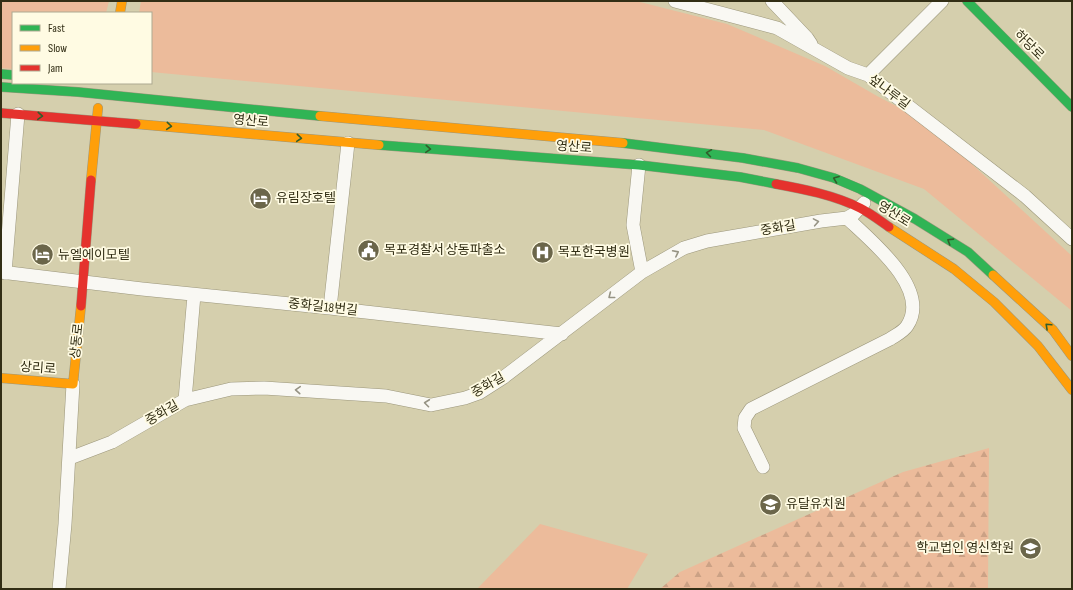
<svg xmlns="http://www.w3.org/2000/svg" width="1073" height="590" viewBox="0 0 1073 590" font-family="'Sofia Sans Condensed','Noto Sans KR',sans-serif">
  <defs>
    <pattern id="forest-firs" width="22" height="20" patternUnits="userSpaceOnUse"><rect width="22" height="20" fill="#ecbb9b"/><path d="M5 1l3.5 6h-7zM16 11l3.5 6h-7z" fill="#cba185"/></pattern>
  </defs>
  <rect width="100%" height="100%" fill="#d5cfad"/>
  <path fill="url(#forest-firs)" d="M 989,448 L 988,589 L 660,589 L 680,572 L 903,472 Z"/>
  <path fill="#ecbb9b" d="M 1,1 L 109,1 L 106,13 L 13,13 L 13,69 L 1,68 Z
    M 141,1 L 636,1 L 727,24 L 825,66 L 877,96 L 925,121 L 1072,256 L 1072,311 L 924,189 L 764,130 L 151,72 L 151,13 L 139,13 Z
    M 540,524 L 648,554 L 627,589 L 477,589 Z"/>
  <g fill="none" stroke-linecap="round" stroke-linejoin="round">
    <defs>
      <path id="street" d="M 675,1 L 777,28 L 848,68 L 868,75 L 1025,196 L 1072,239
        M 772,1 L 807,38 L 811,44
        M 868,75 L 942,1
        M 639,165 L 633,225 L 642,272
        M 1,272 L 142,289 L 330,308 L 562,334
        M 5,273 L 18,114
        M 330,308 L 348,143
        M 185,400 L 194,295
        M 70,458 L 112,442 L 185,400 L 231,389 L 264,388 L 386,396 L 431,405 L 465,398 L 479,393 L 504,377 L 642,272 L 684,248 L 707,241 L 821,221 L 847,218 L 854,214 L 864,203
        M 763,467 L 744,428 L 745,418 L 751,409 L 890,339 C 896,335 903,332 907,326 C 932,289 870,240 847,218
        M 59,589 L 65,524 L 73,384"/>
      <path id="fast" d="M 967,1 L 1072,107
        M 1,74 L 13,75
        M 1,87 L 78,92 L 320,116
        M 623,143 L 743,158 L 798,168 L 834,178 L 860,189 L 915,219 L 968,252 L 993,275
        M 379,145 L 639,165 L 740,177 L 776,184"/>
      <path id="slow" d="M 120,13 L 122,1
        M 320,116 L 623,143
        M 136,124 L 379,145
        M 91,180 L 98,108
        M 889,227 L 954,269 L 994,302 L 1038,346 L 1072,390
        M 993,275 L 1053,330 L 1072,356
        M 1,378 L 73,384 L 81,306"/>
      <path id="jam" d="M 1,113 L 136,124
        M 776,184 C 803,189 834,195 860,208 C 870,213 879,220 889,227
        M 81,306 L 91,180"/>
    </defs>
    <use href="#street" stroke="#9b967b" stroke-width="14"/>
    <use href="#fast" stroke="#9b967b" stroke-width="10"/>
    <use href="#slow" stroke="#9b967b" stroke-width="10"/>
    <use href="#jam" stroke="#9b967b" stroke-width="10"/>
    <use href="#street" stroke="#f9f8f3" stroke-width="13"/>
    <use href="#fast" stroke="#30b455" stroke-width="9"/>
    <use href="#slow" stroke="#ff9f0a" stroke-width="9"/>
    <use href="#jam" stroke="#e5322d" stroke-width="9"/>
  </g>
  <defs><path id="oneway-chevron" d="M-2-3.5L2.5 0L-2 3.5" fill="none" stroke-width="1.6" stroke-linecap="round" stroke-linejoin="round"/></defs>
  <g stroke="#315d2b">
    <use href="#oneway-chevron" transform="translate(40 116) rotate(4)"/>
    <use href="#oneway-chevron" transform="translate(169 126) rotate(5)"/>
    <use href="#oneway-chevron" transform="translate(299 138) rotate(5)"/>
    <use href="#oneway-chevron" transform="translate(428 149) rotate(4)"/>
    <use href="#oneway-chevron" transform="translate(709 153) rotate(-172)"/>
    <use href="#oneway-chevron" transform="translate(836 179) rotate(-159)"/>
    <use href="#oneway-chevron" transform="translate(950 241) rotate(-148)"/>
    <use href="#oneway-chevron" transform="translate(1048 326) rotate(-137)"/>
  </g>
  <g stroke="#969384">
    <use href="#oneway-chevron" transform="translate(816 222) rotate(-10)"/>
    <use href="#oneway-chevron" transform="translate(676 253) rotate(-27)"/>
    <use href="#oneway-chevron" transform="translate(611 296) rotate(142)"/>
    <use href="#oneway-chevron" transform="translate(298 390) rotate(-176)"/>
    <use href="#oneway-chevron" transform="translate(427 403) rotate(-173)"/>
  </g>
  <defs>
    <symbol id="hotel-disc" viewBox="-11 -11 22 22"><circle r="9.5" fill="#6b664a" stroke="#fffbe3"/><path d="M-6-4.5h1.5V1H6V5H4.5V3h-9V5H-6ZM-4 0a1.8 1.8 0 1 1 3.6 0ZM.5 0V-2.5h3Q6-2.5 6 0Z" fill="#fff"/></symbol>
    <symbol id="civic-disc" viewBox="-11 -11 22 22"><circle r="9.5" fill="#6b664a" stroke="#fffbe3"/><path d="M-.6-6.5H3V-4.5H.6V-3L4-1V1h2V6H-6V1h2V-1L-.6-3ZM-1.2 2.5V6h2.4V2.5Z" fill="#fff"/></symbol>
    <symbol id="hospital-disc" viewBox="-11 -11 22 22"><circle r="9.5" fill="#6b664a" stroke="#fffbe3"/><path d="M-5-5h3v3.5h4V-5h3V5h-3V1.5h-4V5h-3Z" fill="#fff"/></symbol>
    <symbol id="school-disc" viewBox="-11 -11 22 22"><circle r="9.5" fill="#6b664a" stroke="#fffbe3"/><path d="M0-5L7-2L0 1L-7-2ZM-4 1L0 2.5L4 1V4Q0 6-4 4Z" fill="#fff"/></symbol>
  </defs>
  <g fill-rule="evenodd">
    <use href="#hotel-disc" x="248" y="186" width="25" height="25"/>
    <use href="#civic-disc" x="356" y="238" width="25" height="25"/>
    <use href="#hospital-disc" x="530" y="240" width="25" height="25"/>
    <use href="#hotel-disc" x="30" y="242" width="25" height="25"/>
    <use href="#school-disc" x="758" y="492" width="25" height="25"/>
    <use href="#school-disc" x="1018" y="536" width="25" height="25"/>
  </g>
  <g text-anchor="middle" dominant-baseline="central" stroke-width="3.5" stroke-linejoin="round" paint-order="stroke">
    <g font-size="13" fill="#322e15" stroke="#fffbe3">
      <text transform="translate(1029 45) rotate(45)">하당로</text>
      <text transform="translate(889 92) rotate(37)">섶나루길</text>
      <text transform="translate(251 121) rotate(5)">영산로</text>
      <text transform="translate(574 147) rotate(4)">영산로</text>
      <text transform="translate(894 214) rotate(32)">영산로</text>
      <text transform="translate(778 228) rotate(-10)">중화길</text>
      <text transform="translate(323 307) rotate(6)">중화길18번길</text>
      <text transform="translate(77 341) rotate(-84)">상동로</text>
      <text transform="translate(38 368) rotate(4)">상리로</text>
      <text transform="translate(488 385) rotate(-30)">중화길</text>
      <text transform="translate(162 413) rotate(-30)">중화길</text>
    </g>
    <g font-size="13" fill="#322e15" stroke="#fffbe3" text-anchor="start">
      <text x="276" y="198">유림장호텔</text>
      <text x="384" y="250">목포경찰서 상동파출소</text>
      <text x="558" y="252">목포한국병원</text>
      <text x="58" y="255">뉴엘에이모텔</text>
      <text x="786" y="504">유달유치원</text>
      <text x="1014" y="548" text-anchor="end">학교법인 영신학원</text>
    </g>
  </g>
  <rect width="1073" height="590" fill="none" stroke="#322e15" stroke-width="4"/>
  <rect x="12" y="12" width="140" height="72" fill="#fffbe3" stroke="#ada991"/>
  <rect x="20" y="25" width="20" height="6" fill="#30b455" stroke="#ada991"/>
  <text x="48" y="32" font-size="12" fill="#322e15">Fast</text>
  <rect x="20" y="45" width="20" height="6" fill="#ff9f0a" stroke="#ada991"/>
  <text x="48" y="52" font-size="12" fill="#322e15">Slow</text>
  <rect x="20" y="65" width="20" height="6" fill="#e5322d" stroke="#ada991"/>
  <text x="48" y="72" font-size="12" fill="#322e15">Jam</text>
</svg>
